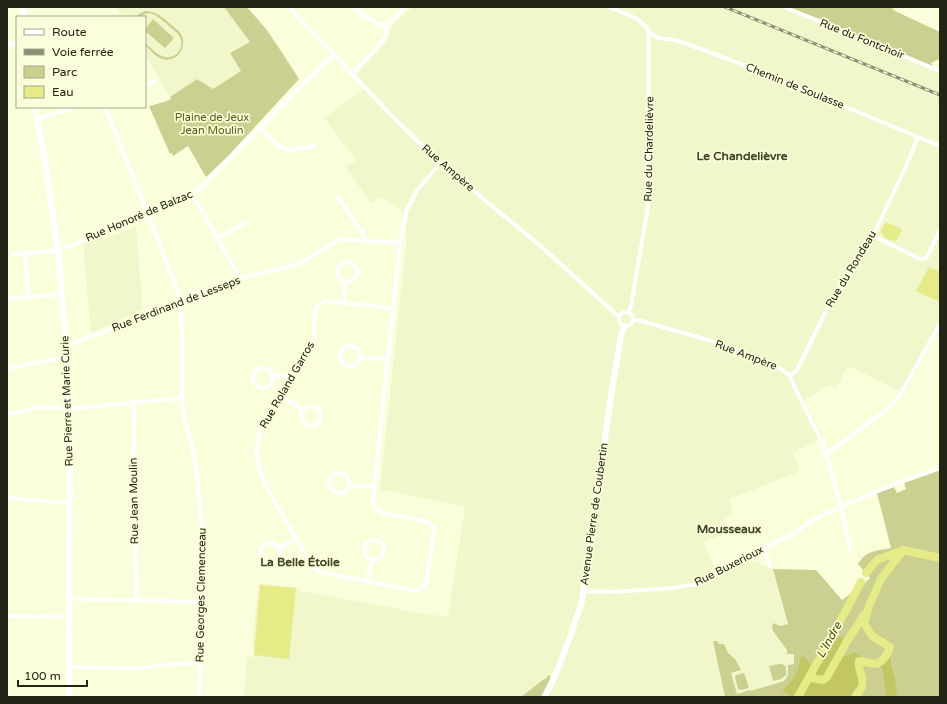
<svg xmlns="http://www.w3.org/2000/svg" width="947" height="704" viewBox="0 0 947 704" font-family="'Varela Round',sans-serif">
  <rect width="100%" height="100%" fill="#fbfeda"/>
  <path fill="#f2f7cb" d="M 116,7 L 224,7 L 250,42 L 241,71 L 213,89 L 197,79 L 170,97 L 145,54 L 145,17 L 122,17 Z
    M 412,7 L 779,7 L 847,35 L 933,71 L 940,61 L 940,329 L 904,393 L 848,366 L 836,388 L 829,385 L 804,400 L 823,437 L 793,453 L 800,471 L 730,499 L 734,514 L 723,519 L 728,532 L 704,542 L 714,569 L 710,581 L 751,557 L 754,563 L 759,561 L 762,566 L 770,566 L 772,565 L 799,662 L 784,687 L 749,697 L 244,697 L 247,657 L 253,657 L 253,632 L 259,583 L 296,587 L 301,591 L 420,613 L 448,617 L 465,507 L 380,489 L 407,234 L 402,210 L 381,197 L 371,204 L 345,166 L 357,161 L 324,118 L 367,87 L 356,75 L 387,41 L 391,27 Z
    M 136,227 L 143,309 L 91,333 L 83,244 L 102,237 L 102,240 Z"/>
  <path fill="#cbd091" d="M 224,7 L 247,7 L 266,29 L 279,48 L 299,79 L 228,156 L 206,177 L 188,146 L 173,156 L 172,153 L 170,154 L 149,106 L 164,102 L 171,99 L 170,97 L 197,79 L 213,89 L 241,71 L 230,53 L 250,42 Z
    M 789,7 L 891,7 L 895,11 L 940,32 L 940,56 L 939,59 L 931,63 L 934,67 C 886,47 838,26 789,7 Z
    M 145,11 C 155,11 159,15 167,21 C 172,26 179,30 182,36 C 187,49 176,63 162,59 C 156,57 150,50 145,45 L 145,43 C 150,47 156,54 162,56 C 173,61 184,50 181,40 C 180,38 179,35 178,34 C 174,30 158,16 153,14 C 146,11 142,17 136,17 L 139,14 Z
    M 153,19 L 174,38 L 165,48 L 145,31 L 145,29 Z
    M 940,470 L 940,697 L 725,697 L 713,641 L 717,641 L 719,644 L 724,644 L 728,653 L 735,659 L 741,670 L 731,673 L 737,694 L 750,690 L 751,691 L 784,681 C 789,676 788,672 788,665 L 794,664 L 794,654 L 787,654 L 787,650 L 773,631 L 772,627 L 773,623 L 780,626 L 788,624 L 773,569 L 816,570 L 842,600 L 865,583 L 870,578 L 858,564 C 866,550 877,551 891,548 L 877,493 L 894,487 L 897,493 L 906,489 L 904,482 Z
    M 779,664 L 782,664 L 786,667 L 786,675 L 781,679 L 773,681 L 769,666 Z
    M 744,673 L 749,688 L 741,690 L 738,689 L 735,677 L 736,675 Z
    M 548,675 L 550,676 L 550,679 L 541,697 L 521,697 L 544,679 L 546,679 Z"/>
  <path fill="#c2c763" d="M 839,636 L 844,639 L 845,644 L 842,647 L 836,658 C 840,659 850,654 855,652 C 862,658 872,668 881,658 C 883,656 884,652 885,649 L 891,655 L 891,665 L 895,679 L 897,697 L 886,697 L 883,672 L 881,666 L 875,668 L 870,666 L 862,665 L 856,672 L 866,685 L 866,688 L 855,688 L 853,691 L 862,697 L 801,697 L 818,663 L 826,653 L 828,648 L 834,639 Z
    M 804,656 L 809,663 L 812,665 L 793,697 L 792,697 L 782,690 C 792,683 800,671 800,658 Z"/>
  <path fill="#e5ec87" d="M 886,222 L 900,228 L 902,230 L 896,241 L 887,239 L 882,235 L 881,230 Z
    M 929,267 L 940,272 L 940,302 L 916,291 Z
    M 260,585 L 296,588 L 289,659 L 254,655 Z"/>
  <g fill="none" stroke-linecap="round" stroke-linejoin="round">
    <path stroke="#e5ec87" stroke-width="8" d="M 866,573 L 877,560 L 903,550 L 940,558
      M 809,677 L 816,679 L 823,680 L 827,677 L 846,643 L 864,615
      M 798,697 C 819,659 841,621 861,582
      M 855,697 C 857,694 861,690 862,686 C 865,678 857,669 859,661 L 877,664 C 884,660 888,655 890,647 L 872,636 L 864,623 L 869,606 L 881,579 L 903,550"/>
    <path stroke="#fff" stroke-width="4" d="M 289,7 L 391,115 L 433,156 L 451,172 L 544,249 L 617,315 L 619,316
      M 355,7 C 363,17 373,23 386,26 L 406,7
      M 609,7 C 623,13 643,18 649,32 L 648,206 L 631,306 L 630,309 L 628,312
      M 784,7 L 923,64 L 940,71
      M 649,32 L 658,38 L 676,40 L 720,56 L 773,77 L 940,146
      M 7,45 L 17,43
      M 352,74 L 381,43 L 386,36 L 386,26
      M 145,85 L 155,81
      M 105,107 L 150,219 L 181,300 L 182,347 L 182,398 L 184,417 L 191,442 L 196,467 L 203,540 L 203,602 L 199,697
      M 37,119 L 75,107
      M 259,128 L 280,147 L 290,150 L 314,146
      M 193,195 L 195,199 L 240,278
      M 337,196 L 361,230 L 365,241
      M 873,236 L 920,259 L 923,259 L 927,257 L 940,230
      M 218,238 L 244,223
      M 25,253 L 28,297
      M 14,254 L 60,250 L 193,195 L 333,54
      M337 272a10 10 0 1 1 20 0a10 10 0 1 1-20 0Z
      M 7,299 L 62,294
      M 344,303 L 345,282
      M 393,308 L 326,301 C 307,308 318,327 313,342 C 309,352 302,360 297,369 C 287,384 278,399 268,414 C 255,439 253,455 264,482 L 311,565 L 318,571 L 323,573 L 417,591 L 424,586 L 426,583 L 434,531 L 433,527 L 428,522 L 384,513 C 375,510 374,507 373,498 L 400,243 L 407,209 L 418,189 L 441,163
      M619 319a7 7 0 1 1 14 0a7 7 0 1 1-14 0Z
      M 633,320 L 637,320 L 642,321 L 711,341 L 767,362 L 781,369 L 790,376 L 794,386 L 823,444 L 841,507 L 850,549
      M 66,345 L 71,344 L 93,335 L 99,334 L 175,302 L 240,278 L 299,264 L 340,239 L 400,243
      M340 356a10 10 0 1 1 20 0a10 10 0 1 1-20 0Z
      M 360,358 L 388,359
      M253 378a10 10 0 1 1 20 0a10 10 0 1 1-20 0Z
      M 7,368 L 67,357
      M 273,376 L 292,377
      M 790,376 L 797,370 L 827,309 L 860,257 L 873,236 L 906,166 L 918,137
      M 280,395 L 303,410
      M 134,402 L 133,501 L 137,600
      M301 416a10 10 0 1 1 20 0a10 10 0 1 1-20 0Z
      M 7,413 L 19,413 L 35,407 L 76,408 L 182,398
      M 826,454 L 884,412 L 893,404 L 901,393 L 940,324
      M329 483a10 10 0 1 1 20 0a10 10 0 1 1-20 0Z
      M 349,485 L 374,487
      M 7,498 L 69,503
      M364 550a10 10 0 1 1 20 0a10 10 0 1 1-20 0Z
      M260 553a10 10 0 1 1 20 0a10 10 0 1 1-20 0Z
      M 279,548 L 296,539
      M 764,548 L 770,566
      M 367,582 L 372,560
      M 583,591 L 611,592 L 642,590 L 672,588 L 698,584 L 751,554 L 794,534 L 809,522 L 841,507 L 895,484 L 940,468
      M 69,598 L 76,599 L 203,602
      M 7,616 L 69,617
      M 69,667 L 136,668 L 201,662"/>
    <path stroke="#fff" stroke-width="6" d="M 23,7 L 24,17
      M 35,107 L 46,168 L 58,250 L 67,357 L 70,415 L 69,697
      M 544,697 C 556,678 563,655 571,634 C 574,623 579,612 582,601 L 611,396 L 621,335 L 625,326"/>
    <defs>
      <path id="rail" d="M 725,7 L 940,95"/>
    </defs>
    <use href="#rail" stroke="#8c8f76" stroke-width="3"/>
    <use href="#rail" stroke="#fbfeda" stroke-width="1.5" stroke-dasharray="4.5" stroke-linecap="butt"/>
  </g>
  <g text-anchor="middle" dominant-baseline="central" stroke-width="3.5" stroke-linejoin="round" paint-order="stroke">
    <g font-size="11" fill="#222416" stroke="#fbfeda">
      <text transform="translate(862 39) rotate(22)">Rue du Fontchoir</text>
      <text transform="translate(795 86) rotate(22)">Chemin de Soulasse</text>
      <text transform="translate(649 149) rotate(-89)">Rue du Chardelièvre</text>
      <text transform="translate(448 168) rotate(41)">Rue Ampère</text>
      <text transform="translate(139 216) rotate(-23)">Rue Honoré de Balzac</text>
      <text transform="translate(851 269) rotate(-59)">Rue du Rondeau</text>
      <text transform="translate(176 304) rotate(-21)">Rue Ferdinand de Lesseps</text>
      <text transform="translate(746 355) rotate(21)">Rue Ampère</text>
      <text transform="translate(287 385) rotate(-60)">Rue Roland Garros</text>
      <text transform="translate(67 401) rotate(-92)">Rue Pierre et Marie Curie</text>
      <text transform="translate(134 501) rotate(-91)">Rue Jean Moulin</text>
      <text transform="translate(594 514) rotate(-82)">Avenue Pierre de Coubertin</text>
      <text transform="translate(729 566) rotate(-27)">Rue Buxerioux</text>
      <text transform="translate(201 595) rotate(-89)">Rue Georges Clemenceau</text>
    </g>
    <g font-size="11" fill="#575a0f" stroke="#fbfeda">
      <text x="212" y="117">Plaine de Jeux<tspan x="212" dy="13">Jean Moulin</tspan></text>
    </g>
    <g font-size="12" font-weight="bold" fill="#414326" stroke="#fbfeda">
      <text x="742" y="156">Le Chandelièvre</text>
      <text x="729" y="529">Mousseaux</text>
      <text x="300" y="562">La Belle Étoile</text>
    </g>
    <g font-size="12" font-style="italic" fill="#515304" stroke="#fbfeda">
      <text transform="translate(829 640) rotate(-61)">L'Indre</text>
    </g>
  </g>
  <rect width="947" height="704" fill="none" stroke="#222416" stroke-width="16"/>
  <rect x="16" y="16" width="130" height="92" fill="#fbfeda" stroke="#a4a78c"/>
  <rect x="24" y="29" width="20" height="6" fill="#ffffff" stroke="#a4a78c"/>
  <text x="52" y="36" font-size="12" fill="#222416">Route</text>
  <rect x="24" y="49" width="20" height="6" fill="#8c8f76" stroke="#a4a78c"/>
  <text x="52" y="56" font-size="12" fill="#222416">Voie ferrée</text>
  <rect x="24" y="66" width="20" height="12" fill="#cbd091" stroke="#a4a78c"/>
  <text x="52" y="76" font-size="12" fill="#222416">Parc</text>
  <rect x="24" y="86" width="20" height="12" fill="#e5ec87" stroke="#a4a78c"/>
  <text x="52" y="96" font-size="12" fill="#222416">Eau</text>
  <path d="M18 680v6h69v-6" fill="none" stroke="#222416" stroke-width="2"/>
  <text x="24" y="680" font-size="12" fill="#222416" stroke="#fbfeda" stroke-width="3" paint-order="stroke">100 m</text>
</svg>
